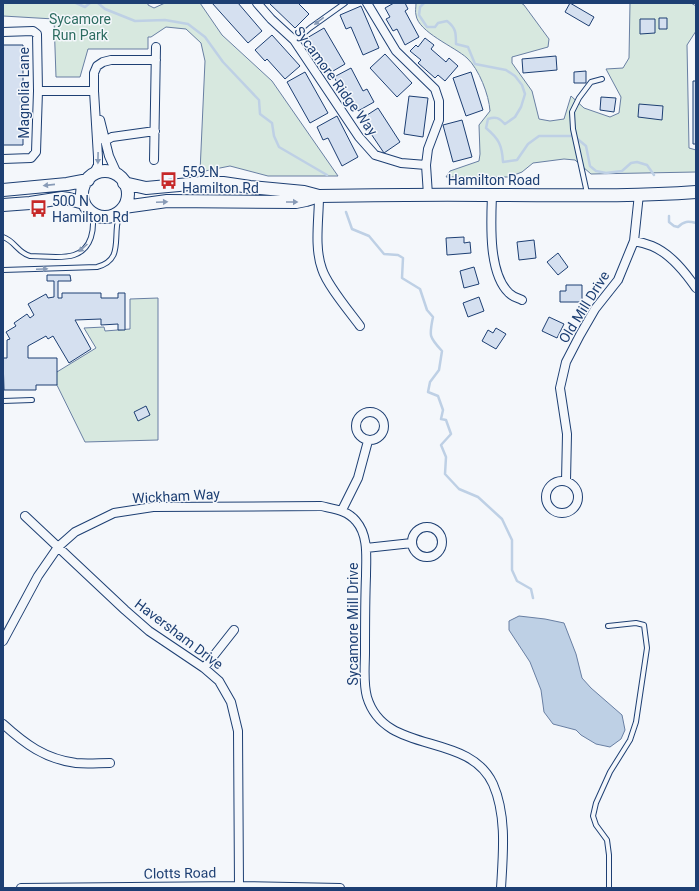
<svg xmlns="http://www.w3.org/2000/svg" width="699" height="891" viewBox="0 0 699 891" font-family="Roboto,sans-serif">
  <rect width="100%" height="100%" fill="#f4f7fb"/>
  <path fill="#d7e8df" stroke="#687fa3" d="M 3,3 L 148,3 L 148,5 L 154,8 L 165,3 L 200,3 L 222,35 L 272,81 L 338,176 L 268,176 L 230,166 L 200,172 L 205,61 L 201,43 L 186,29 L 166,27 L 151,37 L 148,37 L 148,49 L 88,49 L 80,77 L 56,77 L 54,19 L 3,16 Z
    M 416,3 L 521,3 L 524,5 L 549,39 L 548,47 L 512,57 L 512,63 L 532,91 L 539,119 L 550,121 L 564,119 L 571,96 L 584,108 L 610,117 L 619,113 L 621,97 L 606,69 L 623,68 L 629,58 L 630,3 L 691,3 L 696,6 L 696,31 L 687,45 L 689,148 L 696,150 L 696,172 L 591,174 L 575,160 L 564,159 L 533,163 L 522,172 L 509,177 L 446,177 L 450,171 L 479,161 L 480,154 L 479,125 L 490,111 C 489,95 479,69 467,58 C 455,47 418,32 416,15 C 415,12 416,7 416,3 Z
    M 158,298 L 158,440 L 85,442 L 52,375 L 96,348 L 84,328 L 104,327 L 105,331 L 130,329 L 130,299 Z"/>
  <path fill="#bed0e5" stroke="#687fa3" d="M 519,616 L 545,619 L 564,623 L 576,654 L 582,678 L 591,688 L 622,715 L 625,730 L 621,739 L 610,747 L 596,744 L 581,735 L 576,730 L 553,724 L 544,712 L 541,690 L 530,662 L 509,630 L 509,621 Z"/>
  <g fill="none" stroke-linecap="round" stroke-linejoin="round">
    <path stroke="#bed0e5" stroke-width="2.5" d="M 76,3 L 85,7 L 90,3
      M 98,3 L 105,9 L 135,21 L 165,20 L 188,24 L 205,37 L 223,62 L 259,100 L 260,114 L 272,123 L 274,136 L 279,147 L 327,175
      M 424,3 L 420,7 L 419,15 L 427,27 L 435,27 L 438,23 L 447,21 C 456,28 456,33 456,44 L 468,47 L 475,64 L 506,70 L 515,76 L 522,85 L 525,94 L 521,107 L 515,117 L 505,124 C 499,118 496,116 488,119 L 486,128 C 499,139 502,145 503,162 L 517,160 L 528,144 L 539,136 L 574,136 L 586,146 L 590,166 L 596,171 L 606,173 L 622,171 L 631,163 L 637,162 L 647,165 L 654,175
      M 346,212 L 352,229 L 369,236 L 384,254 L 398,255 L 403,258 L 402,278 L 420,289 L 427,310 L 433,317 C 429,336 429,337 442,351 L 439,370 L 430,382 L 428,392 L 438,396 L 443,410 L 441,419 L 446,420 L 451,434 L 441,445 L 446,457 L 445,474 L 459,489 L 478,497 L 502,519 L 512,540 L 512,570 L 517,581 L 531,589 L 533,598
      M 669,216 L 669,222 L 674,226 L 678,227 C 684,221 688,221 696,223"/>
  </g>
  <path fill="#d5e0f0" stroke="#1d3f73" d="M 212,3 L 238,3 L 262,31 L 248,43 Z
    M 269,3 L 298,3 L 309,14 L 295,28 Z
    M 394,3 L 405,3 L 408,9 L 405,11 L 419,37 L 405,45 L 397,29 L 393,31 L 386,19 L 390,17 L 385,8 Z
    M 570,3 L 594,17 L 589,26 L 565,12 Z
    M 361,6 L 379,48 L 363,55 L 351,27 L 346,29 L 340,15 Z
    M 659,18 L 667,18 L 667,29 L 659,29 Z
    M 640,19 L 655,19 L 655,33 L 640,34 Z
    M 324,28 L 345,64 L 328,74 L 307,38 Z
    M 272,35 L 300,66 L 285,79 L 267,59 L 265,61 L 255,50 Z
    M 425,38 L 434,45 L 431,49 L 446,62 L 449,58 L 458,66 L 445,81 L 438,75 L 435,78 L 418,63 L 421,60 L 410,51 L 416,45 L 418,47 Z
    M 3,45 L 23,45 L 23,145 L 3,145 Z
    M 385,54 L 412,83 L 397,97 L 370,68 Z
    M 556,56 L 557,70 L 523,73 L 522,59 Z
    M 351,68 L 363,91 L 367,89 L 374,102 L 358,111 L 353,101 L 349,104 L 334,77 Z
    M 586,71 L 586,83 L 574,83 L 574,72 Z
    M 305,72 L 328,113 L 310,123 L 287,82 Z
    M 471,72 L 483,110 L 466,116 L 453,78 Z
    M 693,81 L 696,81 L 696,144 L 693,144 Z
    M 409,96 L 428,98 L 423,137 L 404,134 Z
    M 601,97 L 616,98 L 614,112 L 600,110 Z
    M 639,104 L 663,106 L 662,120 L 638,117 Z
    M 378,108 L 400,142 L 384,153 L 361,119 Z
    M 337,116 L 358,157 L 342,166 L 328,138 L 323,140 L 317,127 Z
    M 462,120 L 472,157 L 453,162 L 443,125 Z
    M 464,237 L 464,243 L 470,242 L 471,253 L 447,255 L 446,238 Z
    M 534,240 L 536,258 L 519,260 L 517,242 Z
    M 558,253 L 568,267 L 558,275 L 547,262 Z
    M 474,267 L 479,284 L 464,288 L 460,271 Z
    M 47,275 L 70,275 L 71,281 L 58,281 L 58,298 L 62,298 L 62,293 L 101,293 L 101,298 L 118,298 L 118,293 L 125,293 L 125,330 L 118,330 L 118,324 L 101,325 L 101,319 L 75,320 L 91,349 L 69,363 L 53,336 L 48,339 L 46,336 L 28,346 L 28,358 L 57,358 L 57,385 L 36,385 L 36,390 L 4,390 L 3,358 L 7,358 L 7,340 L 10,339 L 6,332 L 16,326 L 14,323 L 27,314 L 30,318 L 34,315 L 28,304 L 46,294 L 48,298 L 54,297 L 54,281 L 47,281 Z
    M 566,285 L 582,285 L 582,302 L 560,302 L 560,291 L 566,291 Z
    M 479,297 L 484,311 L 468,317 L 463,303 Z
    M 549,317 L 564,324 L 557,338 L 542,331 Z
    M 496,328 L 506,334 L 496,349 L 482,341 L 488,330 L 493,333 Z
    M 146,406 L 150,415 L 138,421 L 134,412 Z"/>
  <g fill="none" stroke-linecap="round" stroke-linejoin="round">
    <defs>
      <path id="lane" d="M 295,41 L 310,28 L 345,3
        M 587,193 L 573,129 L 572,112 L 579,98 L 591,82 L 602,79
        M 3,237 C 15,241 18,253 30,256 C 43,256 62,259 74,255 C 92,249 95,229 92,212
        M 3,270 L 97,267 C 120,261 115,244 117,226 C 118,220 119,215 121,210
        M 3,401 L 32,400
        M 608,626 L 636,623 L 644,625 L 647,648 L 636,722 L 630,740 L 610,772 L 596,803 L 593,816 L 596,825 L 607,840 L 609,855 L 609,888"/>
      <path id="street" d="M 257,3 L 271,19 L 294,40 L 359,137 L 375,155 L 401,163 L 426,165
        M 367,3 L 396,51 L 435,89 L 439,101 L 439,120 L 428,149 L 426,165 L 428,195
        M 3,32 L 33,31 L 37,34 L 38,91 L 36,152 L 31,158 L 3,159
        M 38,91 L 94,91
        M 100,120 L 109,156 L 118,176
        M 105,141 L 112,137 L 155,131
        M 154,160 L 156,47
        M 93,175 L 98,165 L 98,157 L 94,91 L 94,73 L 97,66 L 103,62 L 111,60 L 156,60
        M 492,195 C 491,222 488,273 509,293 C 513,297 518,298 522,300
        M 319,196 C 319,219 314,247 322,269 C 327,285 349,311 360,326
        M 634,241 C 640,242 647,244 652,246 C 671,254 685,272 696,288
        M356 426a14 14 0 1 1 28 0a14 14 0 1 1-28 0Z
        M546 497a16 16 0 1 1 32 0a16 16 0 1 1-32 0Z
        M 566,481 L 567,434 L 560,388 L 566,362 L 580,335 L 595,309 L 618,280 L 634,241 L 639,194
        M 342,510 L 358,478 L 368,441
        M 25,516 L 125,610 L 149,631 L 204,668 L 219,681 L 231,702 L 238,731 L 239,886
        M412 542a15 15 0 1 1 30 0a15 15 0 1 1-30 0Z
        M 366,548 L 412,543
        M 3,641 L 38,576 L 58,547 L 75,532 L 114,513 L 153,507 L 321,506 C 334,509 347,510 356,521 C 369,536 366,558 366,576 C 365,601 365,627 365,652 C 365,666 363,683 367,697 C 385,757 468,730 493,784 C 507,816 503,854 501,888
        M 204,668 L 234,630
        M 3,724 C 25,744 45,759 76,763 C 87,764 99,763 110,763
        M 21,888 L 239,886 L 340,888"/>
      <path id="primary" d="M82 194a23 23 0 1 1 46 0a23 23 0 1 1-46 0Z
        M 124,183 L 146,188 L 201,183 L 223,183 L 250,187 L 304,192 L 319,196 C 377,195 435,194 492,195 C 560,195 628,197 696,192
        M 3,190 L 67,184 L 88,180
        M 3,205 L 30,203 L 62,198 L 69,199 L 84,203
        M 124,207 L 167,201 L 296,202 L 306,200 L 319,196"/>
    </defs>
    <use href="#lane" stroke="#1d3f73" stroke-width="6"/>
    <use href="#street" stroke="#1d3f73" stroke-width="10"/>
    <use href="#primary" stroke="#1d3f73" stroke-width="14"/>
    <use href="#lane" stroke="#f4f7fb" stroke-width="4"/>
    <use href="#street" stroke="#f4f7fb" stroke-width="8"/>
    <use href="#primary" stroke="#f4f7fb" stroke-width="12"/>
  </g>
  <defs><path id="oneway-solid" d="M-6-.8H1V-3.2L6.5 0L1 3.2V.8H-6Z"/></defs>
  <g fill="#889bb7">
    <use href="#oneway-solid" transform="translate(319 21) rotate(143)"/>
    <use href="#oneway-solid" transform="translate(98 158) rotate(91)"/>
    <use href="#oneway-solid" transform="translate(49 185) rotate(174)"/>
    <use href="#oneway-solid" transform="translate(162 202) rotate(-2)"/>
    <use href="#oneway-solid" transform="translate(292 202)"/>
    <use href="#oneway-solid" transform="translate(83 248) rotate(138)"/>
    <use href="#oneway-solid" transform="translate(42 269) rotate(-2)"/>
  </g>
  <defs>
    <symbol id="bus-bare" viewBox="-9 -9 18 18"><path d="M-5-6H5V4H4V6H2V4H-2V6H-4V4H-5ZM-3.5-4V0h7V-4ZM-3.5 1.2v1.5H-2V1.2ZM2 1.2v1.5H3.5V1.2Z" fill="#c62828" stroke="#f4f7fb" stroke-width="2.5" paint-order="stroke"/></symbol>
  </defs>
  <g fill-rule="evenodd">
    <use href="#bus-bare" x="156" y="168" width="25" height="25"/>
    <use href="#bus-bare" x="26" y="196" width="25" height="25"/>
  </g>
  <g text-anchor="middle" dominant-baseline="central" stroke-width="3" stroke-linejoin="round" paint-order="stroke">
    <g font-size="14" fill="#2c6c60" stroke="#f4f7fb">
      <text x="80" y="19">Sycamore<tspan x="80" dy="16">Run Park</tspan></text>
    </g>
    <g font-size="14" fill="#1d3f73" stroke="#f4f7fb">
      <text transform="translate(336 81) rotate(54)">Sycamore Ridge Way</text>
      <text transform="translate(24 93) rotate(-90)">Magnolia Lane</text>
      <text x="494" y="180">Hamilton Road</text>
      <text transform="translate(584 307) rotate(-58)">Old Mill Drive</text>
      <text transform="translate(176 496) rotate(-3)">Wickham Way</text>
      <text transform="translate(353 624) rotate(-90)">Sycamore Mill Drive</text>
      <text transform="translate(179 634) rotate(37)">Haversham Drive</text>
      <text transform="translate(180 873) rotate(-1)">Clotts Road</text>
    </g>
    <g font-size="14" fill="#1d3f73" stroke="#f4f7fb" text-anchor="start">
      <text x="182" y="172">559 N<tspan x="182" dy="16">Hamilton Rd</tspan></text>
      <text x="52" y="201">500 N<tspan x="52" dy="16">Hamilton Rd</tspan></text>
    </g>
  </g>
  <rect width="699" height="891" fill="none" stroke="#1d3f73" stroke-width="8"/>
</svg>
